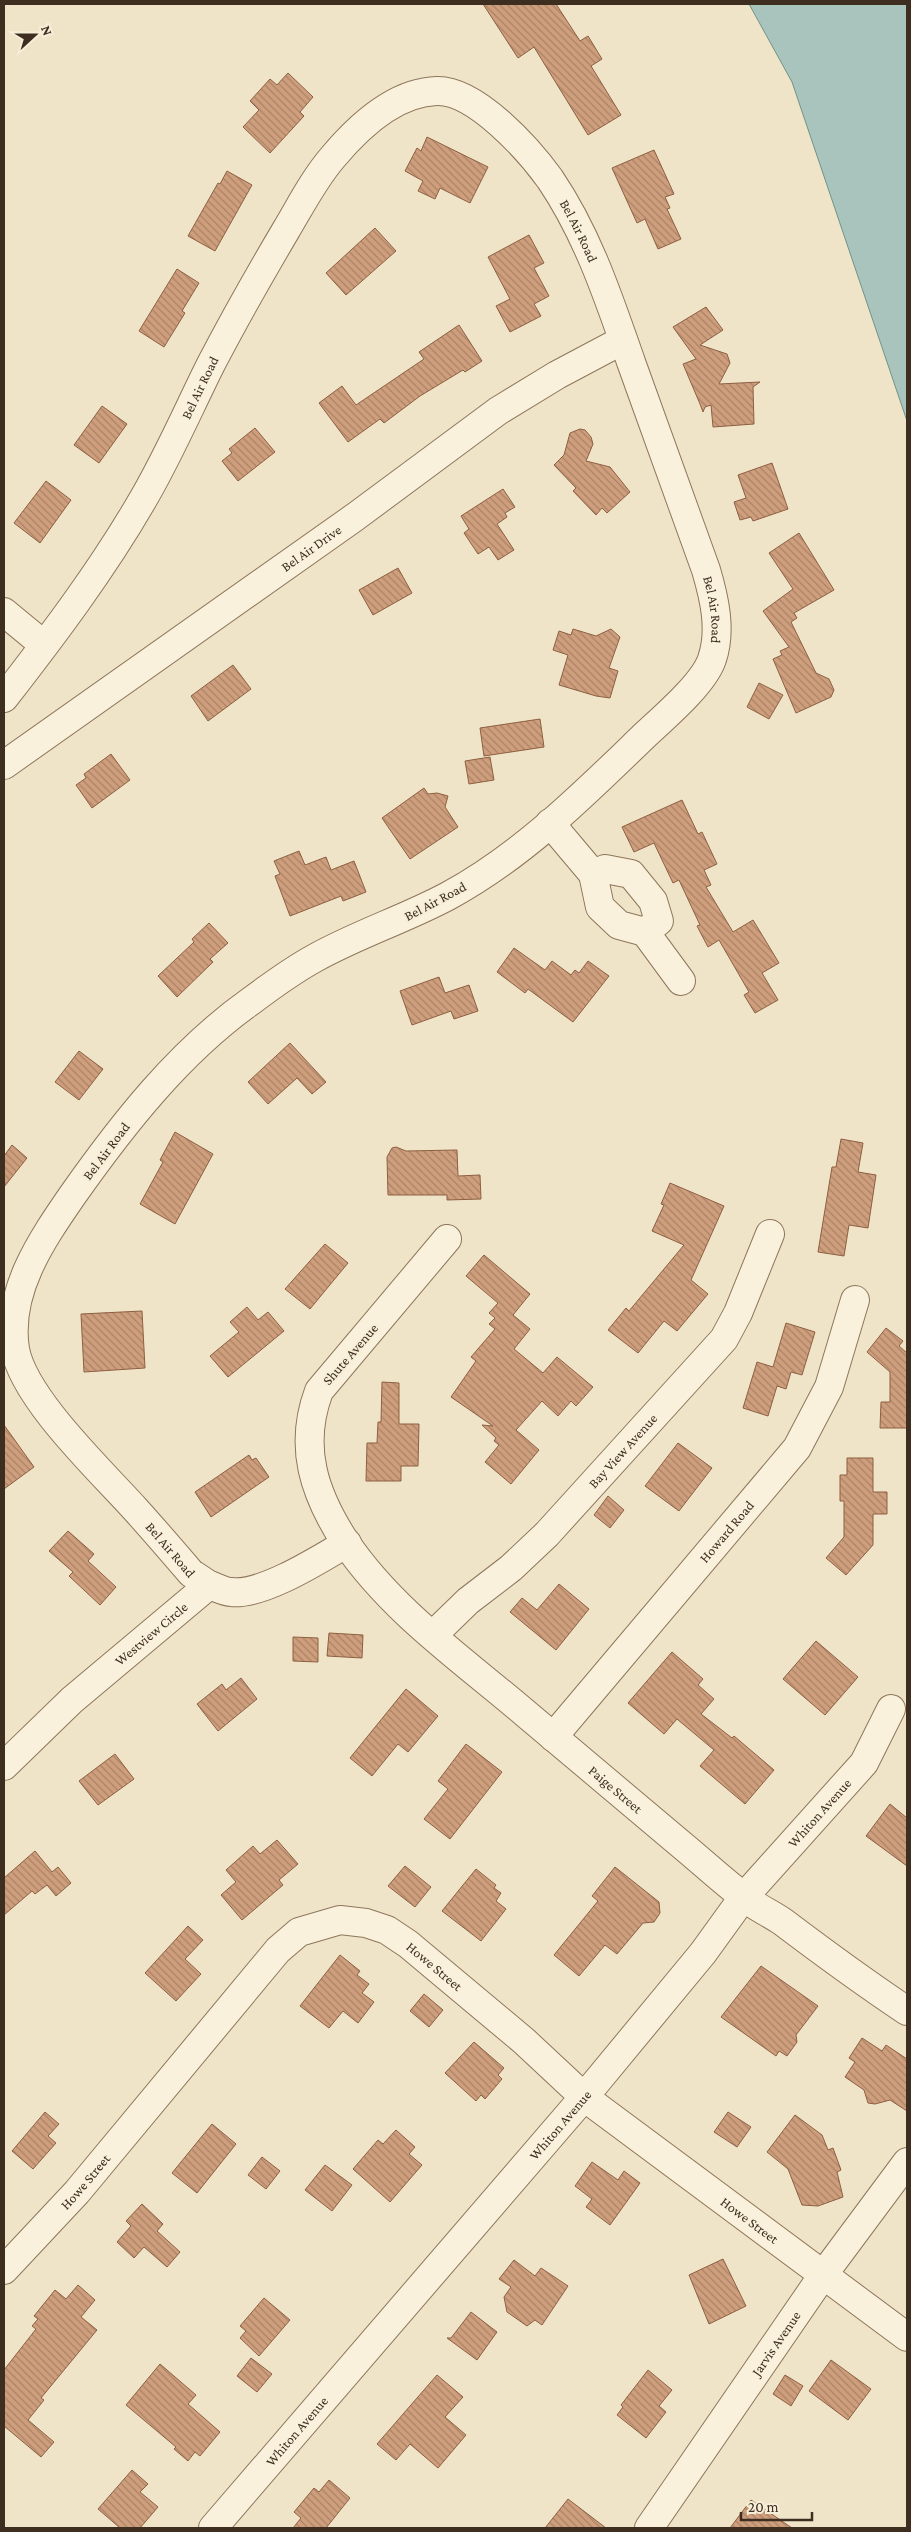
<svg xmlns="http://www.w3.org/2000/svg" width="911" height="2532" viewBox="0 0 911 2532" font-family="'Crimson Pro',serif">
  <defs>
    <pattern id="building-back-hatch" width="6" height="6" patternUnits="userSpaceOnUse" patternTransform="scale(1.25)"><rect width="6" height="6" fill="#cf9f7d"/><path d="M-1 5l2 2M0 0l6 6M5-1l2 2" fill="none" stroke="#a98266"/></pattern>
  </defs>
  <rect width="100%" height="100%" fill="#f0e4c8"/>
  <path fill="#a9c4bc" stroke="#6f938a" d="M 749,4 L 907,4 L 907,421 L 792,82 Z"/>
  <path fill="url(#building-back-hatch)" stroke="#8d5f41" d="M 483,4 L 556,4 L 580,41 L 588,36 L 602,59 L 591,66 L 621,115 L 588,135 L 534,47 L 518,58 Z
    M 288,73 L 313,97 L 300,112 L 304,116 L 270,153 L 243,127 L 259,110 L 250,101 L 270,79 L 277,85 Z
    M 427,137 L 488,167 L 470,203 L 440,188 L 435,199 L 418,191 L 423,181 L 405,171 L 417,148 L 421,151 Z
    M 654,150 L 674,194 L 665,197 L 670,208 L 667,209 L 681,239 L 658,249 L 645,219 L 637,223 L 612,168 Z
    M 227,171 L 252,185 L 215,251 L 188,236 L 218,183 L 220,184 Z
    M 375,228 L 396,251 L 346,295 L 326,273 Z
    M 529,235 L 544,263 L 534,268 L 549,296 L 534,304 L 541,316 L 510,332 L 496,306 L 510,299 L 488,257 Z
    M 177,269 L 199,283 L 182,311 L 185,313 L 164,347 L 139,331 Z
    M 706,307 L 723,330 L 700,345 L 727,354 L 730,363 L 719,384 L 760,382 L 753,387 L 754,424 L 713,427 L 711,405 L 705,407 L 703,412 L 700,404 L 683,364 L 696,359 L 673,327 Z
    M 459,325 L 482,361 L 465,372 L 463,370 L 420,396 L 384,423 L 380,419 L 348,442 L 319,403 L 342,386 L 356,405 L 424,359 L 419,352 Z
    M 102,406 L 127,424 L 99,463 L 74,445 Z
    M 255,428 L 275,452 L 238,481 L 222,461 L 232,453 L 229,449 Z
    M 580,429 L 585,430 L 591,437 L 593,444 L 586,461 L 610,467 L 630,492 L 607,513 L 602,508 L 596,515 L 573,491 L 576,488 L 554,465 L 564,455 L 570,433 Z
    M 772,463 L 788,509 L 753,521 L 751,517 L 740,520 L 734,502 L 746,498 L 738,475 Z
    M 46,481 L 71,500 L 40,543 L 14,523 Z
    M 503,489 L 515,507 L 505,513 L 507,517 L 497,524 L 514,550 L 498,560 L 489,547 L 478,554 L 464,533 L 469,529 L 461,516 Z
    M 799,533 L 834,590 L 794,613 L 797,618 L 791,622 L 816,673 L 829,679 L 834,690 L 831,697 L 796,713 L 773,659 L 782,655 L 780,651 L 789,647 L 763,611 L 793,589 L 769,553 Z
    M 398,568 L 412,593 L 373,615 L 359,590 Z
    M 573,629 L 596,636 L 611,629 L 620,637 L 609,668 L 618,671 L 610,698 L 596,696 L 559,685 L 568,655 L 553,650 L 559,631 L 571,635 Z
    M 233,665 L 251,689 L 208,721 L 191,696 Z
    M 759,683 L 783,695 L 769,719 L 747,707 Z
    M 540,719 L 544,747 L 484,756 L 480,728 Z
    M 111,754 L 130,780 L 92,808 L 76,785 L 86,778 L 84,774 Z
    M 490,757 L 494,780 L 469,784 L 465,761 Z
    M 424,788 L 428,794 L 437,793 L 448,796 L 445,807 L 458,827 L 410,859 L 382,818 Z
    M 682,800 L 698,834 L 702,832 L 717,864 L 704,870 L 711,885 L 706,887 L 733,932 L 753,920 L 779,963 L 762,973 L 778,1000 L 755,1013 L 744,995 L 749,992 L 719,940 L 708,947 L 697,926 L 700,925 L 679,880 L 673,883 L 654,843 L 634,852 L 622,827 Z
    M 299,851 L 305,865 L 326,857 L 331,870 L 354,861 L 366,892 L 343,901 L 341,896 L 290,916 L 275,876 L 280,874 L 274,861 Z
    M 209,923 L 228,943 L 210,959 L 213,962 L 177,997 L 158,976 L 194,942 L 192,939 Z
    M 514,948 L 545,970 L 552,961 L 571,975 L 575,970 L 579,973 L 588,961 L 609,976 L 573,1022 L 528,989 L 525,993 L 497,972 Z
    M 439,977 L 445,993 L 469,985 L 478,1011 L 454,1019 L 451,1011 L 412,1025 L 400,991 Z
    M 290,1043 L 326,1082 L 312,1094 L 297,1078 L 268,1104 L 248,1082 Z
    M 79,1051 L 103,1069 L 79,1100 L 55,1082 Z
    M 175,1132 L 213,1154 L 175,1224 L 140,1204 L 163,1162 L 160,1160 Z
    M 841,1139 L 863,1143 L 858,1172 L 876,1175 L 868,1228 L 849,1225 L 844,1256 L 818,1252 L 832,1167 L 836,1167 Z
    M 12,1145 L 27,1158 L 4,1187 L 4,1156 Z
    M 396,1147 L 406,1151 L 457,1150 L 458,1176 L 480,1175 L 481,1199 L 447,1200 L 447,1195 L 388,1195 L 387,1157 L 392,1148 Z
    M 670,1183 L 724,1206 L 691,1280 L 708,1294 L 677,1331 L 664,1321 L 638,1353 L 608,1330 L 626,1308 L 629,1311 L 684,1245 L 652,1231 L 664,1205 L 661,1204 Z
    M 325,1244 L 348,1263 L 310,1309 L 285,1289 Z
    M 484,1255 L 530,1294 L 513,1315 L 530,1329 L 514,1349 L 543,1373 L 557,1357 L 593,1387 L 576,1406 L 571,1401 L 558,1416 L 542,1401 L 516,1430 L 539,1450 L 511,1484 L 485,1462 L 499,1445 L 494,1441 L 496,1438 L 482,1425 L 493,1426 L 451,1397 L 476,1361 L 471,1357 L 495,1329 L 489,1324 L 495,1318 L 489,1313 L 498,1303 L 466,1276 Z
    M 247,1307 L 258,1320 L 268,1312 L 284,1331 L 228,1377 L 210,1356 L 239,1332 L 230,1322 Z
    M 142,1311 L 145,1368 L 84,1372 L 81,1314 Z
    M 786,1323 L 815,1332 L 802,1375 L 791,1372 L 786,1389 L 777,1386 L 768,1416 L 743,1408 L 757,1362 L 773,1367 Z
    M 886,1328 L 903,1341 L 899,1346 L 907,1353 L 907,1428 L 880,1428 L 881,1402 L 890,1402 L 890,1372 L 867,1352 Z
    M 382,1382 L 399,1383 L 399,1424 L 419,1424 L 418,1466 L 401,1466 L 401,1481 L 366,1481 L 367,1443 L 377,1443 L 378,1422 L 381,1422 Z
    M 4,1425 L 34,1467 L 4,1489 Z
    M 678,1443 L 712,1468 L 679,1511 L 645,1486 Z
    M 249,1455 L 252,1460 L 256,1458 L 269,1477 L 211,1517 L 195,1492 Z
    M 847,1458 L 873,1458 L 873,1492 L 887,1492 L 887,1514 L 873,1514 L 873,1545 L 846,1575 L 826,1558 L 844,1537 L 844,1501 L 840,1501 L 840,1475 L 847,1475 Z
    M 608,1496 L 624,1510 L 610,1528 L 594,1515 Z
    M 68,1531 L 94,1554 L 88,1561 L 116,1587 L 100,1605 L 69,1576 L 73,1572 L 49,1551 Z
    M 559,1584 L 589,1609 L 556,1650 L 510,1612 L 522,1598 L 537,1610 Z
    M 329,1633 L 363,1635 L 362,1658 L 327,1656 Z
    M 293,1637 L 318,1638 L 318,1662 L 293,1661 Z
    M 816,1641 L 858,1677 L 825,1715 L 783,1679 Z
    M 672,1652 L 703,1679 L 698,1685 L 714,1699 L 701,1714 L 732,1738 L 734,1736 L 774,1770 L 745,1804 L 700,1766 L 714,1750 L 677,1719 L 664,1734 L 628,1703 Z
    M 241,1678 L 257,1699 L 218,1731 L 197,1704 L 222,1684 L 226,1690 Z
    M 406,1689 L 438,1716 L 408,1752 L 398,1744 L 372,1776 L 350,1758 Z
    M 466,1744 L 502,1772 L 450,1839 L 424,1819 L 448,1789 L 438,1781 Z
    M 115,1754 L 134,1779 L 98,1805 L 79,1781 Z
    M 890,1804 L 907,1818 L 907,1866 L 866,1836 Z
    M 277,1840 L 298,1864 L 279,1880 L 283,1885 L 242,1920 L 221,1895 L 236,1882 L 226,1870 L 253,1846 L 260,1854 Z
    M 35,1851 L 52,1872 L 58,1867 L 71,1883 L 56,1896 L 47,1885 L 35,1894 L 32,1891 L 4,1915 L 4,1878 Z
    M 405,1866 L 431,1887 L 415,1907 L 388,1886 Z
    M 615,1867 L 659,1902 L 660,1913 L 654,1922 L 643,1923 L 617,1954 L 605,1945 L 579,1976 L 554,1955 L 598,1901 L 592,1896 Z
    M 476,1869 L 496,1885 L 494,1888 L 501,1893 L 496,1901 L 506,1909 L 481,1941 L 442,1911 Z
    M 188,1926 L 203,1940 L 185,1959 L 201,1974 L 176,2001 L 145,1973 Z
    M 340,1955 L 360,1971 L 357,1975 L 369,1984 L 362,1993 L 374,2002 L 358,2023 L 343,2011 L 329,2028 L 300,2006 Z
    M 761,1966 L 818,2006 L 796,2035 L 797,2042 L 787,2056 L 779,2051 L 776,2056 L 721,2017 Z
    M 424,1994 L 443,2010 L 429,2027 L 410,2011 Z
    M 862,2038 L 882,2051 L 886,2045 L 907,2059 L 907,2111 L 890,2100 L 875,2104 L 868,2103 L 864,2090 L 845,2077 L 855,2062 L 849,2058 Z
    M 474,2042 L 504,2068 L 498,2075 L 502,2079 L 485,2099 L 481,2095 L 476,2101 L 445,2073 Z
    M 45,2112 L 59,2124 L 48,2136 L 56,2143 L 33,2169 L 12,2151 Z
    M 728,2112 L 751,2127 L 737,2147 L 714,2132 Z
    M 795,2115 L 822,2135 L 828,2150 L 833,2148 L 841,2170 L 837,2172 L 843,2197 L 818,2206 L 802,2205 L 788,2169 L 767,2152 Z
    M 212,2124 L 236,2144 L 197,2193 L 172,2173 Z
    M 396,2130 L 415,2147 L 409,2154 L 422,2165 L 390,2202 L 353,2169 L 378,2140 L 383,2144 Z
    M 262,2157 L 280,2171 L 266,2189 L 248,2175 Z
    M 592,2162 L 618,2180 L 624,2171 L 640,2183 L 610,2225 L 586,2207 L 592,2199 L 575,2186 Z
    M 325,2165 L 352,2185 L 332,2211 L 305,2190 Z
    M 142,2204 L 163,2224 L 157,2231 L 180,2252 L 167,2267 L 144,2247 L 134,2258 L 117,2242 L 131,2226 L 126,2221 Z
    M 723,2259 L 746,2306 L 709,2324 L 689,2275 Z
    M 514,2260 L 535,2276 L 541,2268 L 568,2286 L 542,2325 L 535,2320 L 527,2326 L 507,2312 L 504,2297 L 511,2287 L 499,2279 Z
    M 78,2285 L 95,2300 L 81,2317 L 97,2330 L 41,2398 L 44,2400 L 28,2420 L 54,2442 L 41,2457 L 4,2426 L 4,2370 L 36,2329 L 32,2326 L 38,2319 L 34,2316 L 55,2290 L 66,2299 Z
    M 264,2298 L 290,2320 L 259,2356 L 240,2338 L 246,2331 L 240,2326 Z
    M 471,2312 L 497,2332 L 477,2360 L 447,2338 L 451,2338 Z
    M 251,2358 L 272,2374 L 257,2392 L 237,2376 Z
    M 831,2360 L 871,2389 L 848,2420 L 809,2391 Z
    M 160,2364 L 196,2395 L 188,2404 L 220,2432 L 200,2456 L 195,2452 L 188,2461 L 174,2449 L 176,2447 L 126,2405 Z
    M 648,2370 L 672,2390 L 659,2406 L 666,2412 L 646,2438 L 617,2415 L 623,2407 L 621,2405 Z
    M 437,2375 L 463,2397 L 445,2417 L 466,2435 L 438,2468 L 410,2444 L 396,2460 L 377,2444 Z
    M 785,2375 L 803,2386 L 791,2406 L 773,2394 Z
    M 132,2470 L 148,2484 L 140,2492 L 158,2507 L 140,2528 L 120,2528 L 98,2509 Z
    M 329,2480 L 350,2498 L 326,2528 L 293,2528 L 301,2518 L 294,2512 L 314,2488 L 319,2492 Z
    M 568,2499 L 606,2528 L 545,2528 Z
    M 751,2500 L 792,2528 L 730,2528 Z"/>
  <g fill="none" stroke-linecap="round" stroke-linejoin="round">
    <defs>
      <g id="minor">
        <path d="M 4,612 L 44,645"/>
        <path id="s1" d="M 4,698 C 53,635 102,570 142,501 C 168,457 188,410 211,364 C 235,318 260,274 286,230 C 301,205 314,179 333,157 C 359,126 395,92 437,91 C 476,90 529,150 550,179 C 588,235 609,299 631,362 C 656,431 681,500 706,570 C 714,597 722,630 712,659 C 704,684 662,719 643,737 C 583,795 522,856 448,896 C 405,919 358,934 315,958 C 293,970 271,986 251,1001 C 179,1052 122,1125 72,1196 C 41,1241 6,1292 15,1349 C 24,1399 102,1472 136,1510 C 155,1531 173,1552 191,1573 L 209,1585"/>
        <path id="s2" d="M 4,765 L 355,517 L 498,411 L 557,375 L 623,340"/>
        <path d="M 550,823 L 593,874 L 600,907 L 619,925 L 645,932 L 659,921 L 653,901 L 631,874 L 605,869 L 593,874"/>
        <path d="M 645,932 L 681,981"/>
        <path id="s3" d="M 447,1239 L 319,1391 C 298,1447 314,1494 346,1543 C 392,1611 463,1660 525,1713 C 578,1757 630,1802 683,1846 C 706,1865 728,1886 752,1903 C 762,1910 773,1915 783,1922 C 824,1953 865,1983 907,2011"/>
        <path id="s4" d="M 433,1635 L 468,1601 L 511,1568 L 547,1534 L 724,1339 L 738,1313 L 770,1234"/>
        <path id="s5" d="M 553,1737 L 797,1448 L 829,1387 L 855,1300"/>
        <path id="s6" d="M 4,1766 L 72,1700 L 209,1585 C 216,1587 224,1592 231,1592 C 262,1596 320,1559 347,1543"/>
        <path id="s7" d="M 4,2270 L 77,2192 L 278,1950 L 299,1932 L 340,1920 L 366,1923 L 387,1930 L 408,1944 L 524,2041 L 584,2097 L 907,2337"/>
        <path id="s8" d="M 213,2528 L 584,2097 L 703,1953 L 742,1899 L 864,1763 L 891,1709"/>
        <path id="s9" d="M 649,2528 L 823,2275 L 907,2162"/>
      </g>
    </defs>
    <use href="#minor" stroke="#8d765c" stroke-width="30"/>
    <use href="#minor" stroke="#faf1dc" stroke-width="28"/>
  </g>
  <g text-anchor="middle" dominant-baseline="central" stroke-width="4.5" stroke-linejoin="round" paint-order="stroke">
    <g font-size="14" fill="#3d2e20" stroke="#f7eed8">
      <text stroke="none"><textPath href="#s1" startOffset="968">Bel Air Road</textPath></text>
      <text stroke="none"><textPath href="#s1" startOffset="368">Bel Air Road</textPath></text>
      <text stroke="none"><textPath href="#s2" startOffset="376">Bel Air Drive</textPath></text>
      <text stroke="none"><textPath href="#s1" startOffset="1371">Bel Air Road</textPath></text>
      <text transform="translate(435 901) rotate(-28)">Bel Air Road</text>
      <text transform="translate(106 1151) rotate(-53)">Bel Air Road</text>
      <text transform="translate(350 1354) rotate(-49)">Shute Avenue</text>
      <text stroke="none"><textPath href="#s4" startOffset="265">Bay View Avenue</textPath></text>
      <text stroke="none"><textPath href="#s5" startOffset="269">Howard Road</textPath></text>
      <text stroke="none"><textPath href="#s1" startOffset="2692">Bel Air Road</textPath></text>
      <text stroke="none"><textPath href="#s6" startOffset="198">Westview Circle</textPath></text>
      <text stroke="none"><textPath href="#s3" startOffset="726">Paige Street</textPath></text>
      <text stroke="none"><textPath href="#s8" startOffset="938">Whiton Avenue</textPath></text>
      <text stroke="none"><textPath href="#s7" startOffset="600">Howe Street</textPath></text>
      <text stroke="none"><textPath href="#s8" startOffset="532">Whiton Avenue</textPath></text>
      <text stroke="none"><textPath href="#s7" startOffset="120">Howe Street</textPath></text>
      <text stroke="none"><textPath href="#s7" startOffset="1005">Howe Street</textPath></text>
      <text stroke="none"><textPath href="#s9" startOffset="224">Jarvis Avenue</textPath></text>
      <text stroke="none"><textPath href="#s8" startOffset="128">Whiton Avenue</textPath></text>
    </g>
  </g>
  <rect width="911" height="2532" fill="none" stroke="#3d2e20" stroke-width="10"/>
  <g transform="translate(35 35) rotate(69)" stroke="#f7eed8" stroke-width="4" paint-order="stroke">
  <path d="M0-4L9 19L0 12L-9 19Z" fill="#3d2e20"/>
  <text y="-8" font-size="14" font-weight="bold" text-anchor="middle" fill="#3d2e20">N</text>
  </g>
  <path d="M741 2512v8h71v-8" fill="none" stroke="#3d2e20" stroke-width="2.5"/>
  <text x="748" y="2512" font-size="15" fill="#3d2e20" stroke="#f7eed8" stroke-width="4" paint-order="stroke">20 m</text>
</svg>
